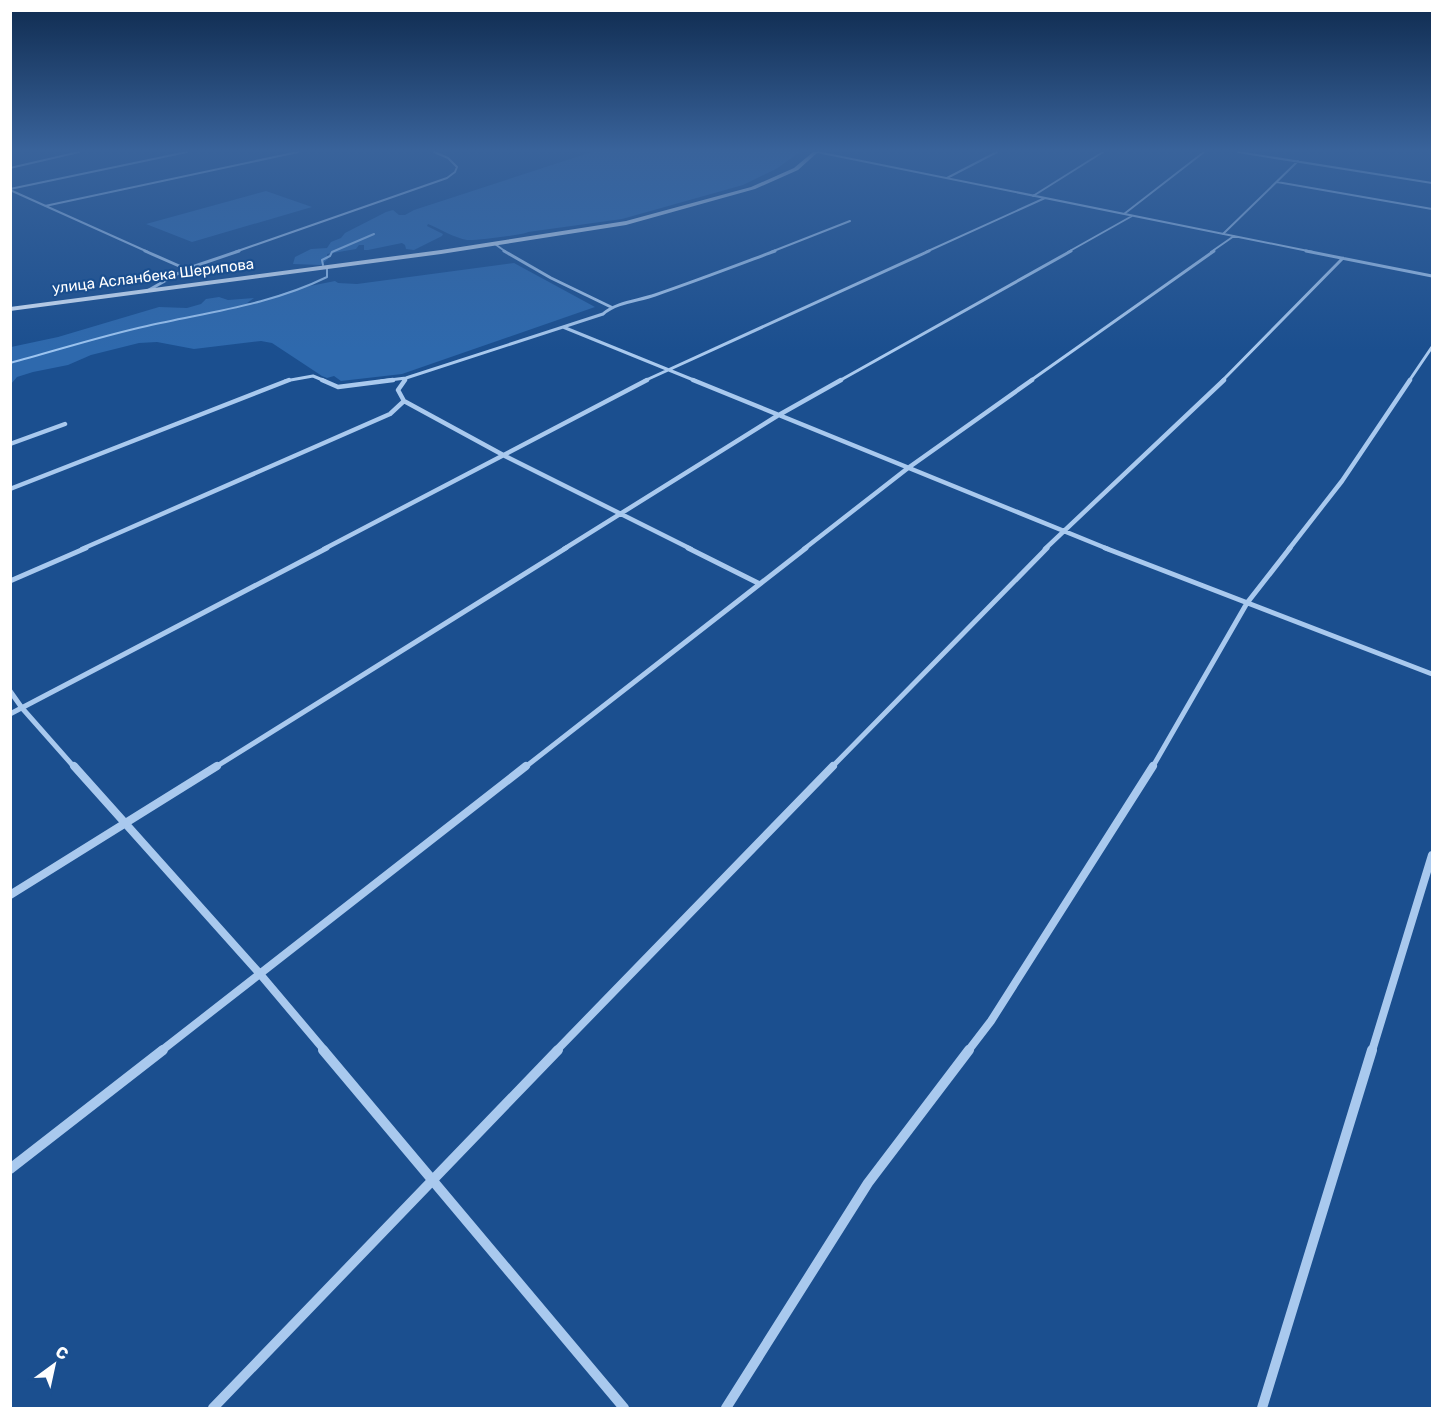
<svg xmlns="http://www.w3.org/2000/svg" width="1443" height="1419" viewBox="0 0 1443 1419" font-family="Rubik,sans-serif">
  <rect width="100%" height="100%" fill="#1b4f8f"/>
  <path fill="#2e69ad" d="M 592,152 L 800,152 L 776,169 L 743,185 L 622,219 L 528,232 C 523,235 474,241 467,240 C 455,238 440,229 428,224 L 427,226 L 443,234 L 442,236 L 414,250 L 406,249 L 405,245 L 402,243 L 368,250 L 364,250 L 364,245 L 359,245 L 356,249 L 327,254 L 328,259 L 321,265 L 293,264 L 295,257 L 311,249 L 327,248 L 331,242 L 341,238 L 345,233 L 386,212 L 393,210 L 399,215 L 405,215 L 414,210 Z
    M 266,191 L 312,207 L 192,242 L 146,224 Z
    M 514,263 L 595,307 L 402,374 L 341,381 L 334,376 L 327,378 L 322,376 L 272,343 L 261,341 L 194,349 L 157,342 L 139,343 L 91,355 L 68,365 L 33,372 L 17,377 L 11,384 L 11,347 L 58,337 L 159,307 L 187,308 L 201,304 L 206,299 L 219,297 L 228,300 L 254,298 L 247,303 L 255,303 L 300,288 L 335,281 L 338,283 L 357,284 Z"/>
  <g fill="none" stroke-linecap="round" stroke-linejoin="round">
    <path stroke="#9cc4f0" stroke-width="2" d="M 323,265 L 322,260 L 330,256 L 332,252 L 374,234
      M 10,363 C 55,351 101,336 147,326 C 208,312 270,305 327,277 L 327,269"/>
    <path stroke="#a9c9ee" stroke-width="2" d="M 817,152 L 1313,252
      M 1238,152 L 1432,183
      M 10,168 L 79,152
      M 947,178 L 997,152
      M 1277,182 L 1432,209
      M 10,189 L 187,152
      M 10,190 L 148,252
      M 1033,196 L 1103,152
      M 45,206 L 298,152
      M 1124,214 L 1204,152
      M 1223,234 L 1298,161
      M 495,244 L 506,252
      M 235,252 L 447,178 L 455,172 L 457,167 L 448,158 L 434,152
      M 771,252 L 850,221
      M 926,252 L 1045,198
      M 1068,252 L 1132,216
      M 1211,252 L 1234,236"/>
    <path stroke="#a9c9ee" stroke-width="3" d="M 145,251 L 186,269 L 147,291
      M 504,251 L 551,278 L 611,307
      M 1306,251 L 1432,276
      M 186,269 L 239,251
      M 563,327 L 696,381
      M 285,381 L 313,376 L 325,381
      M 381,381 L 406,378 L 603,314 C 617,302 638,301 655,295 C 696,281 735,266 775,251
      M 404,381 L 406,378
      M 644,381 L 929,251
      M 839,381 L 1071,251
      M 1030,381 L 1214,251
      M 1222,381 L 1343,258
      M 1409,381 L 1432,347"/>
    <path stroke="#a9c9ee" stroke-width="4.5" d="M 322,380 L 338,387 L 393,380
      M 693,380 L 1108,549
      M 404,401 L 505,456 L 691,549
      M 10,444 L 65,424
      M 10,489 L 289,380
      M 82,549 L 390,414 L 404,401 L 398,390 L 405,380
      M 324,549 L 647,380
      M 564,549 L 777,416 L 841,380
      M 804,549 L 908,468 L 1032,380
      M 1045,549 L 1224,380
      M 1289,549 L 1342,481 L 1410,380"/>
    <path stroke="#a9c9ee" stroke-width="5" d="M 688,548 L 760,584
      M 1105,548 L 1432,674
      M 10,581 L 86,548
      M 10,691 L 22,708 L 75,768
      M 10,714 L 327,548
      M 214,768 L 566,548
      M 524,768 L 806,548
      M 831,768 L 1047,548
      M 1152,768 L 1247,603 L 1290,548"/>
    <path stroke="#a9c9ee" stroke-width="8" d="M 74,766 L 260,974 L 325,1051
      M 10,895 L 217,766
      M 161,1051 L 526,766
      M 556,1051 L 833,766
      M 968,1051 L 991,1021 L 1153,766
      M 1372,1051 L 1432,855"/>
    <path stroke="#a9c9ee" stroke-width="10" d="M 323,1050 L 624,1408
      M 10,1169 L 163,1050
      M 213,1408 L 558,1050
      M 726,1408 L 868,1183 L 969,1050
      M 1262,1408 L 1372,1050"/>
    <path fill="#d6e6fa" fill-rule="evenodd" d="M 813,152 L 818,152 L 798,170 L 755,189 L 626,225 L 441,254 L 10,311 L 10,307 L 441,250 L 626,221 L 751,187 L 794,168 Z"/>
  </g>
  <linearGradient id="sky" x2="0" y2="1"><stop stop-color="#0f2b4f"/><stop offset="0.43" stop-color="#39639b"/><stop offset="1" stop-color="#39639b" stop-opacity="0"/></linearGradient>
  <rect width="1443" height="350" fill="url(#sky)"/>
  <g text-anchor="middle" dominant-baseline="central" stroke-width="4.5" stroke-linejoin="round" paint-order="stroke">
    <g font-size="15" fill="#fff" stroke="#1b4f8f">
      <text transform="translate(153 276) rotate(-7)">улица Асланбека Шерипова</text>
    </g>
  </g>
  <rect width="1443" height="1419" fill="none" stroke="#ffffff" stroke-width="24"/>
  <g transform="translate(54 1365) rotate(33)" stroke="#1b4f8f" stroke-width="4.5" paint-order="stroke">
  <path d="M0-4.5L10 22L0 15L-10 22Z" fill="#ffffff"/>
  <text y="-9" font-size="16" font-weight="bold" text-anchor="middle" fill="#ffffff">С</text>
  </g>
</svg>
